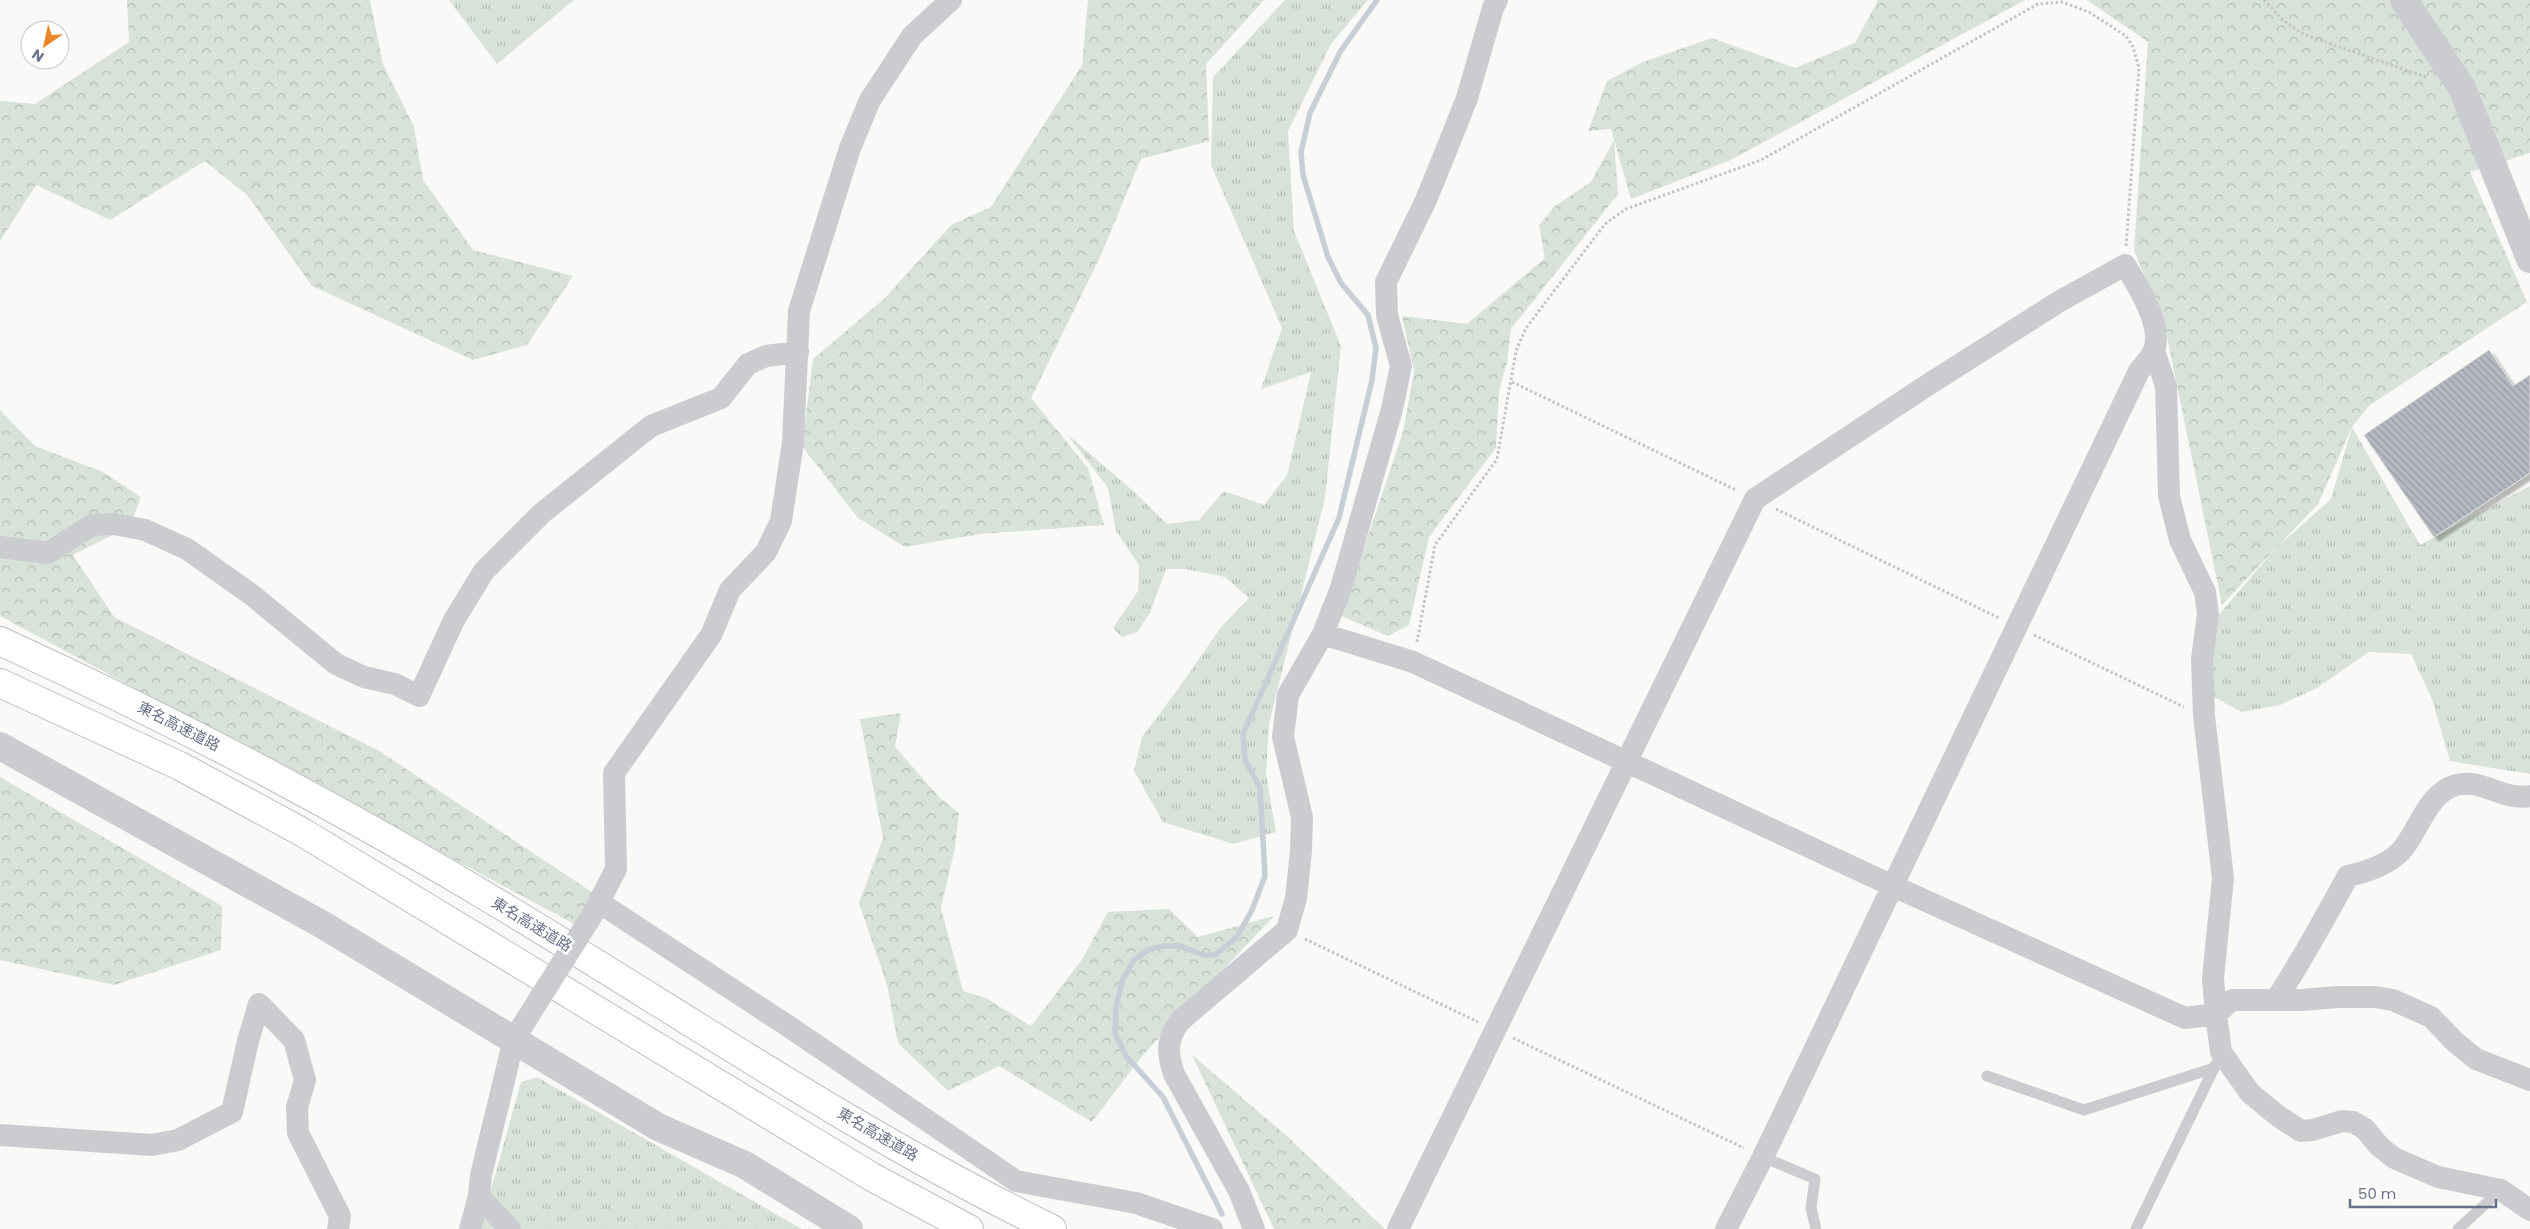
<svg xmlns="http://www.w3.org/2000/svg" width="2530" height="1229" viewBox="0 0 2530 1229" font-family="Poppins,'Noto Sans JP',sans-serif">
  <defs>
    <pattern id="grass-tufts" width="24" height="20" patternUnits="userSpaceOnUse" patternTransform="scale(1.25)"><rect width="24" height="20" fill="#d9e2d8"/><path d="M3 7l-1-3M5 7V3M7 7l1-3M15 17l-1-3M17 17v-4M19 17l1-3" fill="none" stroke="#b4bcb5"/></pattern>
    <pattern id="forest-crowns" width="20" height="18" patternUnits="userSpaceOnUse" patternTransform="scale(1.25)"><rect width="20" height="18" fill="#d9e2d8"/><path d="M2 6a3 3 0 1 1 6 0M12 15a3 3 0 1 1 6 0" fill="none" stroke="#b4bcb5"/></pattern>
    <pattern id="building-back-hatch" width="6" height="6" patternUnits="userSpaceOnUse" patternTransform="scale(1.25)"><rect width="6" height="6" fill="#b4b8c1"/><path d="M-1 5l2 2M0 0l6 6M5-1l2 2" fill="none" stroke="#969aa3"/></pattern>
    <filter id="shadow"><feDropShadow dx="4.5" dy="4.5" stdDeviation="1" flood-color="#0004"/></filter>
  </defs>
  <rect width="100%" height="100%" fill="#f9faf7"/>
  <path fill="url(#grass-tufts)" d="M 449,0 L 574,0 L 497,64 Z
    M 1285,0 L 1368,0 L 1331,44 L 1288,131 L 1294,231 L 1341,346 L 1325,498 L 1269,724 L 1266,774 L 1276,832 L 1233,844 L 1163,822 L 1134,771 L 1142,737 L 1181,685 L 1221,627 L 1249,598 L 1225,577 L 1186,569 L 1166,569 L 1150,613 L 1137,632 L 1122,637 L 1113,628 L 1138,591 L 1139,565 L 1116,531 L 1108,488 L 1067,434 L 1132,490 L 1167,524 L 1199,520 L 1224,491 L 1264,505 L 1287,475 L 1311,372 L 1261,389 L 1282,328 L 1211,165 L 1213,77 Z
    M 2352,427 L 2420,545 L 2530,486 L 2530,774 L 2450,761 L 2432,699 L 2411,654 L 2369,652 L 2317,688 L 2280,705 L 2242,712 L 2210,695 L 2216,618 L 2275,549 L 2331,499 Z
    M 537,1077 L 802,1229 L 480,1229 L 521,1082 Z"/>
  <path fill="url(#forest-crowns)" d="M 127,0 L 370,0 L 383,64 L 414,127 L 423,180 L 473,250 L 573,276 L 527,345 L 473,360 L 312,286 L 247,195 L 205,161 L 110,220 L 36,185 L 0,241 L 0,101 L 35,104 L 129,42 Z
    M 1088,0 L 1264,0 L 1206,64 L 1209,141 L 1141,159 L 1101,255 L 1031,398 L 1088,468 L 1104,525 L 980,534 L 905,547 L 858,518 L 802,446 L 813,359 L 885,298 L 951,225 L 991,207 L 1082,65 Z
    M 1878,0 L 2025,0 L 1731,160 L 1631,199 L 1611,129 L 1588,131 L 1607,81 L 1643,62 L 1712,38 L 1795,68 L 1855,43 Z
    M 2087,0 L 2530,0 L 2530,153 L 2470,172 L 2527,302 L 2370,405 L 2352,427 L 2318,504 L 2222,605 L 2165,327 L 2134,250 L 2148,42 Z
    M 1614,140 L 1618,194 L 1511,329 L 1507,362 L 1499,391 L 1496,448 L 1429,537 L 1409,625 L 1388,636 L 1341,616 L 1403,432 L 1414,371 L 1402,316 L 1467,324 L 1545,258 L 1539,225 L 1555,206 L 1591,182 Z
    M 0,410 L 35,446 L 103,472 L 141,497 L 130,526 L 73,555 L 114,617 L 379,751 L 592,892 L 576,925 L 0,616 Z
    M 901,713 L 895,747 L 940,798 L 959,813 L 955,847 L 941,908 L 963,991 L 986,998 L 1031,1026 L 1081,961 L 1108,912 L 1169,909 L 1198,937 L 1274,916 L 1143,1055 L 1092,1122 L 999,1066 L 948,1091 L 898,1043 L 887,985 L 859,903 L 883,838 L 860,719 Z
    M 0,777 L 222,906 L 221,950 L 114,985 L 0,960 Z
    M 1192,1055 L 1288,1137 L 1385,1229 L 1274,1229 Z"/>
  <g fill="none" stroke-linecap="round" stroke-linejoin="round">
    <path stroke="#c8ced5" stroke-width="5.5" d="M 1222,1214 L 1163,1097 L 1126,1056 L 1115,1033 L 1116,1006 L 1123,979 L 1134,960 L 1148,950 L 1162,946 L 1180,946 L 1204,955 L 1215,955 L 1237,937 L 1252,910 L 1265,876 L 1260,788 L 1245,760 L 1243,734 L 1339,518 L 1372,380 L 1376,348 L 1368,315 L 1341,283 L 1328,257 L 1303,175 L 1301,152 L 1310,113 L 1340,52 L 1377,0"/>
  </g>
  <path fill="url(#building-back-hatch)" stroke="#dbdbd9" filter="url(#shadow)" d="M 2489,350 L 2513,386 L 2530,375 L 2530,473 L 2434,537 L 2364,435 Z"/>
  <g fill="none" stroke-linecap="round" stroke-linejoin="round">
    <defs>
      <path id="motorway" d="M 0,641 C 175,721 344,810 509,910 C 688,1018 863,1137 1052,1229
        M 0,683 L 180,766 L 302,832 L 872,1177 L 969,1229"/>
    </defs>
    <use href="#motorway" stroke="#bebfc3" stroke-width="30"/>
    <path stroke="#c3c4c7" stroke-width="3" stroke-dasharray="2.5 2.5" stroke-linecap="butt" d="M 2264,0 L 2284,21 L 2305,35 L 2426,77
      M 1512,382 L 1736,490
      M 1776,509 L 1999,618
      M 2034,635 L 2184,707
      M 1417,642 L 1435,545 L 1497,459 L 1516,351 L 1526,328 L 1605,224 L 1626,209 L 1761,160 L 2038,4 L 2062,2 L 2089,12 L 2126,36 L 2133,47 L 2139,68 L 2126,247
      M 1305,939 L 1478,1022
      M 1513,1038 L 1744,1148"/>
    <path stroke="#caccd0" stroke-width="11" d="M 1987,1076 L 2084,1110 L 2214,1068
      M 1763,1157 L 1815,1179 L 1811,1208 L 1816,1229
      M 2136,1229 L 2216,1064
      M 2458,1229 L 2501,1190"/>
    <path stroke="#caccd0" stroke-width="22" d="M 0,547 L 48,553 L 92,525 L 114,524 L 145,530 L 187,549 L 252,595 L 336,664 L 364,677 L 395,684 L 419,696 L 454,620 L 484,571 L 542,513 L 651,426 L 721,398 L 748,364 L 766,356 L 798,352
      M 1323,634 L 1413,662 L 1893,886 L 2185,1018 L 2216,1014 L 2213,978 L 2223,878 L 2204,716 L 2202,659 L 2208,614 L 2205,592 L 2180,540 L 2169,496 L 2166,386 L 2154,351
      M 600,903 L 791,1028 L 1016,1181 L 1136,1203 L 1212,1229
      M 591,917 L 616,869 L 614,773 L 711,635 L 730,590 L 766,552 L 781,521 L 793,442 L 799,311 L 850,148 L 870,100 L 912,36 L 951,0
      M 2277,998 C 2303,959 2325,917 2348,876 C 2366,872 2386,866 2400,852 C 2419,832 2426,794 2456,785 C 2482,778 2502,801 2530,796
      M 2530,1080 L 2476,1059 L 2455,1042 L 2431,1017 L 2393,1000 L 2375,997 L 2337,997 L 2302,1000 L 2232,1000 L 2216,1014 L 2221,1052 L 2250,1093 L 2278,1116 L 2301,1131 L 2313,1130 L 2342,1121 L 2353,1122 L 2365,1129 L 2379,1146 L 2394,1158 L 2438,1177 L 2501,1190 L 2530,1210
      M 0,1135 L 152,1145 L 178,1140 L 232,1112 L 248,1041 L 259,1004 L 294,1040 L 305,1080 L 297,1107 L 298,1133 L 340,1216 L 338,1229
      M 479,1196 L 510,1229
      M 470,1229 L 479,1196 L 481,1175 L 514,1039 L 521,1028
      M 1254,1229 L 1239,1191 L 1174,1074 C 1167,1053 1166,1040 1180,1021 L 1287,930 L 1296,898 L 1301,851 L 1302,817 L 1283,737 L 1288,695 L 1323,634 L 1341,588 L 1392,409 L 1401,366 L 1387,315 L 1386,282 L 1426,200 L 1448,146 L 1467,98 L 1493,8 L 1497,0
      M 1398,1229 L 1755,499 L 1926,386 L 2060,301 L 2125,265 C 2137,284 2165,329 2153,352 C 2150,359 2144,365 2139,371 L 1763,1157 L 1726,1229"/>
    <path stroke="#caccd0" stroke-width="28" d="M 2404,0 L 2462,88 L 2530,259
      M 0,746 L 323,925 L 658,1127 L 745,1165 L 849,1229"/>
    <use href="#motorway" stroke="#fff" stroke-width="28"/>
    <path stroke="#caccd0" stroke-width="22" d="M 521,1028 L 591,917"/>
  </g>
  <g text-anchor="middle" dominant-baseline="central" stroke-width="5" stroke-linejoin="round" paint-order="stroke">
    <g font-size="15" fill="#687289" stroke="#fff">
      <text transform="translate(179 726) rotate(27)">東名高速道路</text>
      <text transform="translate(532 924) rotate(31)">東名高速道路</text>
      <text transform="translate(878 1134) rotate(30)">東名高速道路</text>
    </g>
  </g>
  <g transform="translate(45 45) rotate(214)"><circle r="24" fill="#ffffff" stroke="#c3c7d0"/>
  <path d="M0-4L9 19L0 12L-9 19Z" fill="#e98428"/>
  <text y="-8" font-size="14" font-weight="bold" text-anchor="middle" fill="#687289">N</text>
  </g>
  <path d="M2350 1199v8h146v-8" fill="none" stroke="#687289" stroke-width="2.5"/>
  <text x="2358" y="1199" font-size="15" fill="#687289" stroke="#ffffff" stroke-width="4" paint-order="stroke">50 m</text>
</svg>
